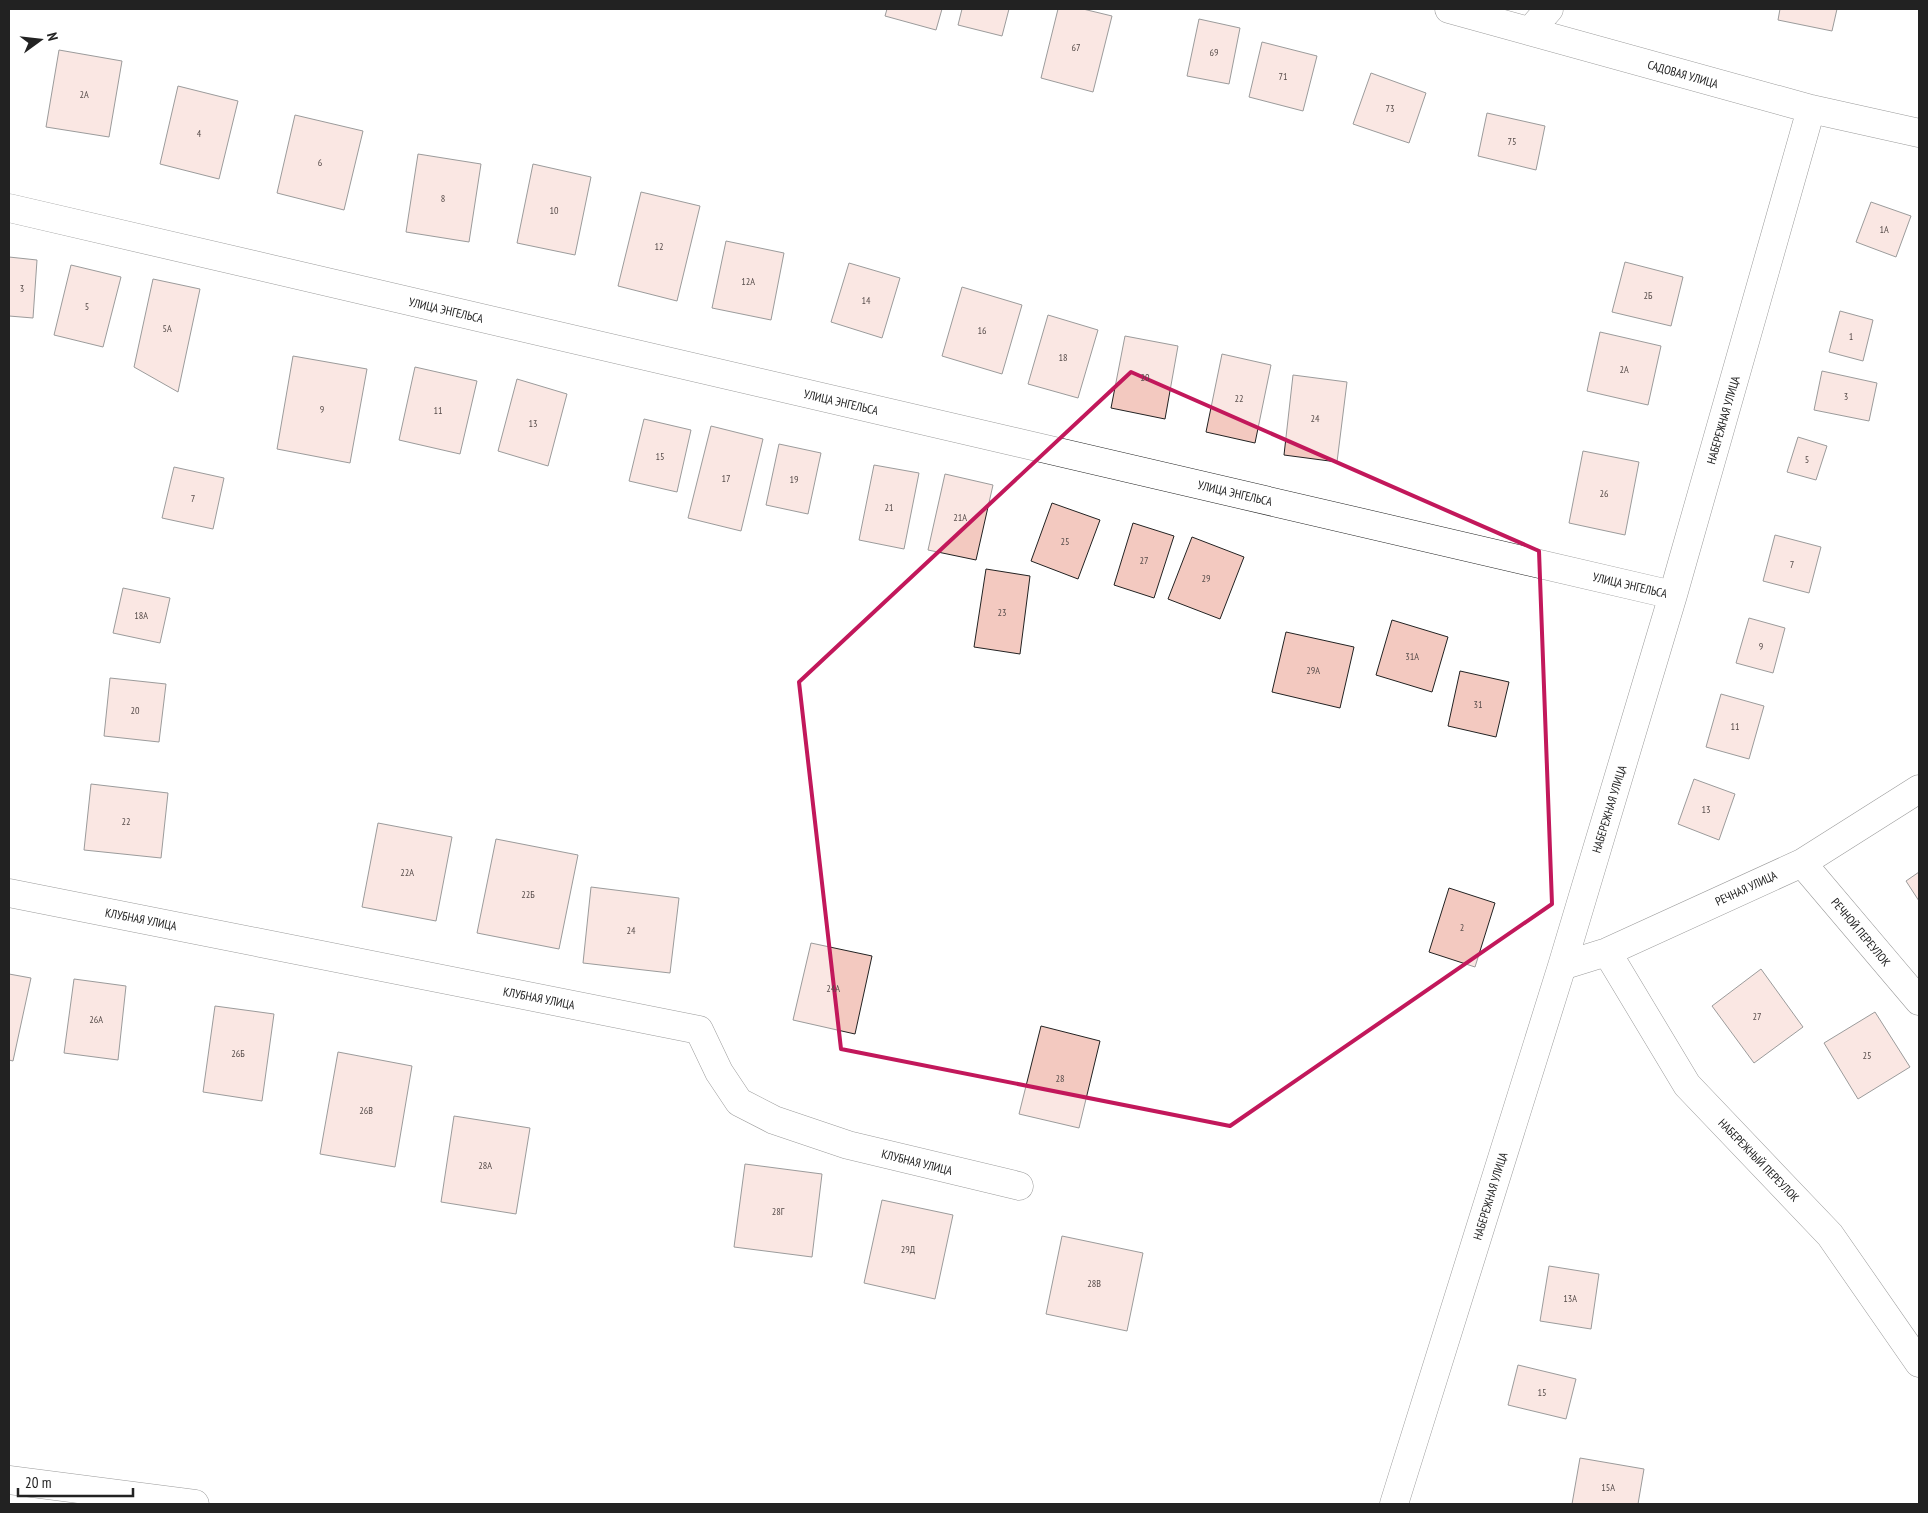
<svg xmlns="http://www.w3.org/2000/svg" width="1928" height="1513" viewBox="0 0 1928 1513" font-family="'PT Sans Narrow',sans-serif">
  <rect width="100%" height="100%" fill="#fff"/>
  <path fill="#f3c9c0" stroke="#222" d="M 887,9 L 942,9 L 936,30 L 885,16 Z
    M 962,9 L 1009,9 L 1002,36 L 958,25 Z
    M 1058,9 L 1083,9 L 1112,16 L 1093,92 L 1041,78 Z
    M 1780,9 L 1837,9 L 1832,31 L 1778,20 Z
    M 1199,19 L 1240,28 L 1229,84 L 1187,76 Z
    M 1262,42 L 1317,56 L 1303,111 L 1249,97 Z
    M 59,50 L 122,61 L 109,137 L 46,127 Z
    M 1371,73 L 1426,93 L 1409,143 L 1353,124 Z
    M 178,86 L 238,101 L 219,179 L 160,164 Z
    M 1487,113 L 1545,126 L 1536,170 L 1478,156 Z
    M 295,115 L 363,131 L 344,210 L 277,193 Z
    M 418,154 L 481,164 L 469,242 L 406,232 Z
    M 533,164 L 591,177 L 575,255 L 517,243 Z
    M 641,192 L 700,206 L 677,301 L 618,286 Z
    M 1871,202 L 1911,216 L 1896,257 L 1856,242 Z
    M 726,241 L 784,253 L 771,320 L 712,308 Z
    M 9,257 L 37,260 L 33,318 L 9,316 Z
    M 1625,262 L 1683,277 L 1671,326 L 1612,312 Z
    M 849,263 L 900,278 L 882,338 L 831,322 Z
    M 71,265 L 121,277 L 103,347 L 54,335 Z
    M 153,279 L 200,289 L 178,392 L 134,367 Z
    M 962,287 L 1022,305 L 1002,374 L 942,356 Z
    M 1840,311 L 1873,320 L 1863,361 L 1829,352 Z
    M 1048,315 L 1098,330 L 1078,398 L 1028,384 Z
    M 1600,332 L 1661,346 L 1648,405 L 1587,391 Z
    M 1125,336 L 1178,346 L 1165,419 L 1111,408 Z
    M 1222,354 L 1271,365 L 1255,443 L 1206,432 Z
    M 293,356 L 367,369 L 350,463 L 277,449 Z
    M 415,367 L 477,381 L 460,454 L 399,440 Z
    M 1822,371 L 1877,383 L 1869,421 L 1814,410 Z
    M 1293,375 L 1347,382 L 1337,462 L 1284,455 Z
    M 517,379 L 567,394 L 548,466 L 498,451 Z
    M 644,419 L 691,430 L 677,492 L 629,481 Z
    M 711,426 L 763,439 L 741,531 L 688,518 Z
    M 1798,437 L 1827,446 L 1816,480 L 1787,472 Z
    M 779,444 L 821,453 L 808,514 L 766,505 Z
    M 1583,451 L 1639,462 L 1625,535 L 1569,523 Z
    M 874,465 L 919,473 L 904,549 L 859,540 Z
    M 174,467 L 224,478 L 213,529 L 162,518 Z
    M 945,474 L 993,485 L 976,560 L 928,550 Z
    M 1052,503 L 1100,520 L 1078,579 L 1031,561 Z
    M 1133,523 L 1174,536 L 1154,598 L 1114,585 Z
    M 1775,535 L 1821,547 L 1809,593 L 1763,581 Z
    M 1192,537 L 1244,557 L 1220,619 L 1168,599 Z
    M 986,569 L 1030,576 L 1020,654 L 974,647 Z
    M 123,588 L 170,598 L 160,643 L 113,633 Z
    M 1749,618 L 1785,628 L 1773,673 L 1736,663 Z
    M 1392,620 L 1448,637 L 1432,692 L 1376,675 Z
    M 1286,632 L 1354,647 L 1340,708 L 1272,692 Z
    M 1460,671 L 1509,682 L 1496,737 L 1448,726 Z
    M 110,678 L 166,684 L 159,742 L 104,736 Z
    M 1721,694 L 1764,706 L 1749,759 L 1706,747 Z
    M 1694,779 L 1735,794 L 1719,840 L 1678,824 Z
    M 91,784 L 168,793 L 161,858 L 84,850 Z
    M 378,823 L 452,837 L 436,921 L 362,907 Z
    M 496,839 L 578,855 L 559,949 L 477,933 Z
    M 1919,872 L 1919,901 L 1906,881 Z
    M 591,887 L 679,898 L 670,973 L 583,963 Z
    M 1449,888 L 1495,903 L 1475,967 L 1429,952 Z
    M 811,943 L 872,956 L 855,1034 L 793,1020 Z
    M 1761,969 L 1803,1027 L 1754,1063 L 1712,1006 Z
    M 9,974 L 31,978 L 13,1061 L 9,1060 Z
    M 74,979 L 126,986 L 118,1060 L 64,1053 Z
    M 215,1006 L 274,1014 L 262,1101 L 203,1092 Z
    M 1875,1012 L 1910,1067 L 1858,1099 L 1824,1043 Z
    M 1041,1026 L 1100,1041 L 1079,1128 L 1019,1114 Z
    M 338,1052 L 412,1066 L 395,1167 L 320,1154 Z
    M 454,1116 L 530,1128 L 516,1214 L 441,1202 Z
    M 745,1164 L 822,1174 L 812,1257 L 734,1247 Z
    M 882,1200 L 953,1215 L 935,1299 L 864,1283 Z
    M 1062,1236 L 1143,1253 L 1127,1331 L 1046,1314 Z
    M 1549,1266 L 1599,1274 L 1591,1329 L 1540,1321 Z
    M 1518,1365 L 1576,1379 L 1566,1419 L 1508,1405 Z
    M 1580,1458 L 1644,1469 L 1638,1504 L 1572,1504 Z"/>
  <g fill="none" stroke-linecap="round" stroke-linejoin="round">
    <defs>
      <path id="minor" d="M 1449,9 L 1811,109 L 1919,133
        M 1530,31 L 1549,9
        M 9,208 L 1673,595
        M 1802,863 L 1919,1001
        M 9,893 L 699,1030 L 719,1072 L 739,1102 L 774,1120 L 848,1145 L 1019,1186
        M 1607,952 L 1687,1085 L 1830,1235 L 1919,1363
        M 1562,966 L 1607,952 L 1802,863 L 1919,789
        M 9,1480 L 195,1504
        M 1394,1504 L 1562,966 L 1673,595 L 1811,109"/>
    </defs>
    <use href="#minor" stroke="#222" stroke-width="29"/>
    <use href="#minor" stroke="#fff" stroke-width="28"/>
  </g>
  <path d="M0 0H1928V1513H0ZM 1131,372 L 1539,551 L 1552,904 L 1230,1126 L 841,1049 L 799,682 Z" fill="#fff" fill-opacity=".55" fill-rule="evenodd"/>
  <path fill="none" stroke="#c2185b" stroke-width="4" stroke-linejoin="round" d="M 1131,372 L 1539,551 L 1552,904 L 1230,1126 L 841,1049 L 799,682 Z"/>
  <g text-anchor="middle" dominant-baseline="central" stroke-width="4" stroke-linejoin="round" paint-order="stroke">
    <g font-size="10" fill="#564c4a">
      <text x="1076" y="47">67</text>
      <text x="1214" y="52">69</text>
      <text x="1283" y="76">71</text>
      <text x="84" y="94">2А</text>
      <text x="1390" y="108">73</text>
      <text x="199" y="133">4</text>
      <text x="1512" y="141">75</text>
      <text x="320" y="162">6</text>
      <text x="443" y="198">8</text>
      <text x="554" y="210">10</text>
      <text x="1884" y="229">1А</text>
      <text x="659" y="246">12</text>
      <text x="748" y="281">12А</text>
      <text x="22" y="288">3</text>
      <text x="1648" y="295">2Б</text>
      <text x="866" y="300">14</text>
      <text x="87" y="306">5</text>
      <text x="167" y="328">5А</text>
      <text x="982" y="330">16</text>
      <text x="1851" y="336">1</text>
      <text x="1063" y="357">18</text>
      <text x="1624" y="369">2А</text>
      <text x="1145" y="377">20</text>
      <text x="1846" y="396">3</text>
      <text x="1239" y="398">22</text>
      <text x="322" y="409">9</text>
      <text x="438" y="410">11</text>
      <text x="1315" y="418">24</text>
      <text x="533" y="423">13</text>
      <text x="660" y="456">15</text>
      <text x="1807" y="459">5</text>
      <text x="726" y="478">17</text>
      <text x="794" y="479">19</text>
      <text x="1604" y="493">26</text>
      <text x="193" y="498">7</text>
      <text x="889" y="507">21</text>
      <text x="960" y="517">21А</text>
      <text x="1065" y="541">25</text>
      <text x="1144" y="560">27</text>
      <text x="1792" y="564">7</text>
      <text x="1206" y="578">29</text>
      <text x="1002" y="612">23</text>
      <text x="141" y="615">18А</text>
      <text x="1761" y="646">9</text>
      <text x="1412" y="656">31А</text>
      <text x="1313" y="670">29А</text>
      <text x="1478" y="704">31</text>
      <text x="135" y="710">20</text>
      <text x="1735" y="726">11</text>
      <text x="1706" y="809">13</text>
      <text x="126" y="821">22</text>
      <text x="407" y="872">22А</text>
      <text x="528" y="894">22Б</text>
      <text x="1462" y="927">2</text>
      <text x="631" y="930">24</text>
      <text x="833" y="988">24А</text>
      <text x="1757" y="1016">27</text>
      <text x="96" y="1019">26А</text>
      <text x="238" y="1053">26Б</text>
      <text x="1867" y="1055">25</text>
      <text x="1060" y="1078">28</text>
      <text x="366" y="1110">26В</text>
      <text x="485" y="1165">28А</text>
      <text x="778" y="1211">28Г</text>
      <text x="908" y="1249">29Д</text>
      <text x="1094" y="1283">28В</text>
      <text x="1570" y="1298">13А</text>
      <text x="1542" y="1392">15</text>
      <text x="1608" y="1487">15А</text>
    </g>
    <g font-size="12" fill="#222" stroke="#fff">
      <text transform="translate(1683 74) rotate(16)">САДОВАЯ УЛИЦА</text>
      <text transform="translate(446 310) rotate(13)">УЛИЦА ЭНГЕЛЬСА</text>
      <text transform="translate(841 402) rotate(13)">УЛИЦА ЭНГЕЛЬСА</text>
      <text transform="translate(1723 420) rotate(-74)">НАБЕРЕЖНАЯ УЛИЦА</text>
      <text transform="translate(1235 493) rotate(13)">УЛИЦА ЭНГЕЛЬСА</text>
      <text transform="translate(1630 585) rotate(13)">УЛИЦА ЭНГЕЛЬСА</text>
      <text transform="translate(1609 809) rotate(-73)">НАБЕРЕЖНАЯ УЛИЦА</text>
      <text transform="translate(1746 888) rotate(-25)">РЕЧНАЯ УЛИЦА</text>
      <text transform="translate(141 919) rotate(11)">КЛУБНАЯ УЛИЦА</text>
      <text transform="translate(1861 932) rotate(50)">РЕЧНОЙ ПЕРЕУЛОК</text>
      <text transform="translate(539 998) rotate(11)">КЛУБНАЯ УЛИЦА</text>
      <text transform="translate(1759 1160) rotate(46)">НАБЕРЕЖНЫЙ ПЕРЕУЛОК</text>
      <text transform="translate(917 1162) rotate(14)">КЛУБНАЯ УЛИЦА</text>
      <text transform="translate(1490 1196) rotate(-73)">НАБЕРЕЖНАЯ УЛИЦА</text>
    </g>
  </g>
  <rect width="1928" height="1513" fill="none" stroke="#222222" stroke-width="20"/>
  <g transform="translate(40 40) rotate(75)" stroke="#ffffff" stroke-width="4" paint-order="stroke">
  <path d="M0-4L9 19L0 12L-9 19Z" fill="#222222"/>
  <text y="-8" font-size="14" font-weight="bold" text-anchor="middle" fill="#222222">N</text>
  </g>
  <path d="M18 1488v8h115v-8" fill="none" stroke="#222222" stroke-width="2.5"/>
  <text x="25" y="1488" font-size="15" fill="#222222" stroke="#ffffff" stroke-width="4" paint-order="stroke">20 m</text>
</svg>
